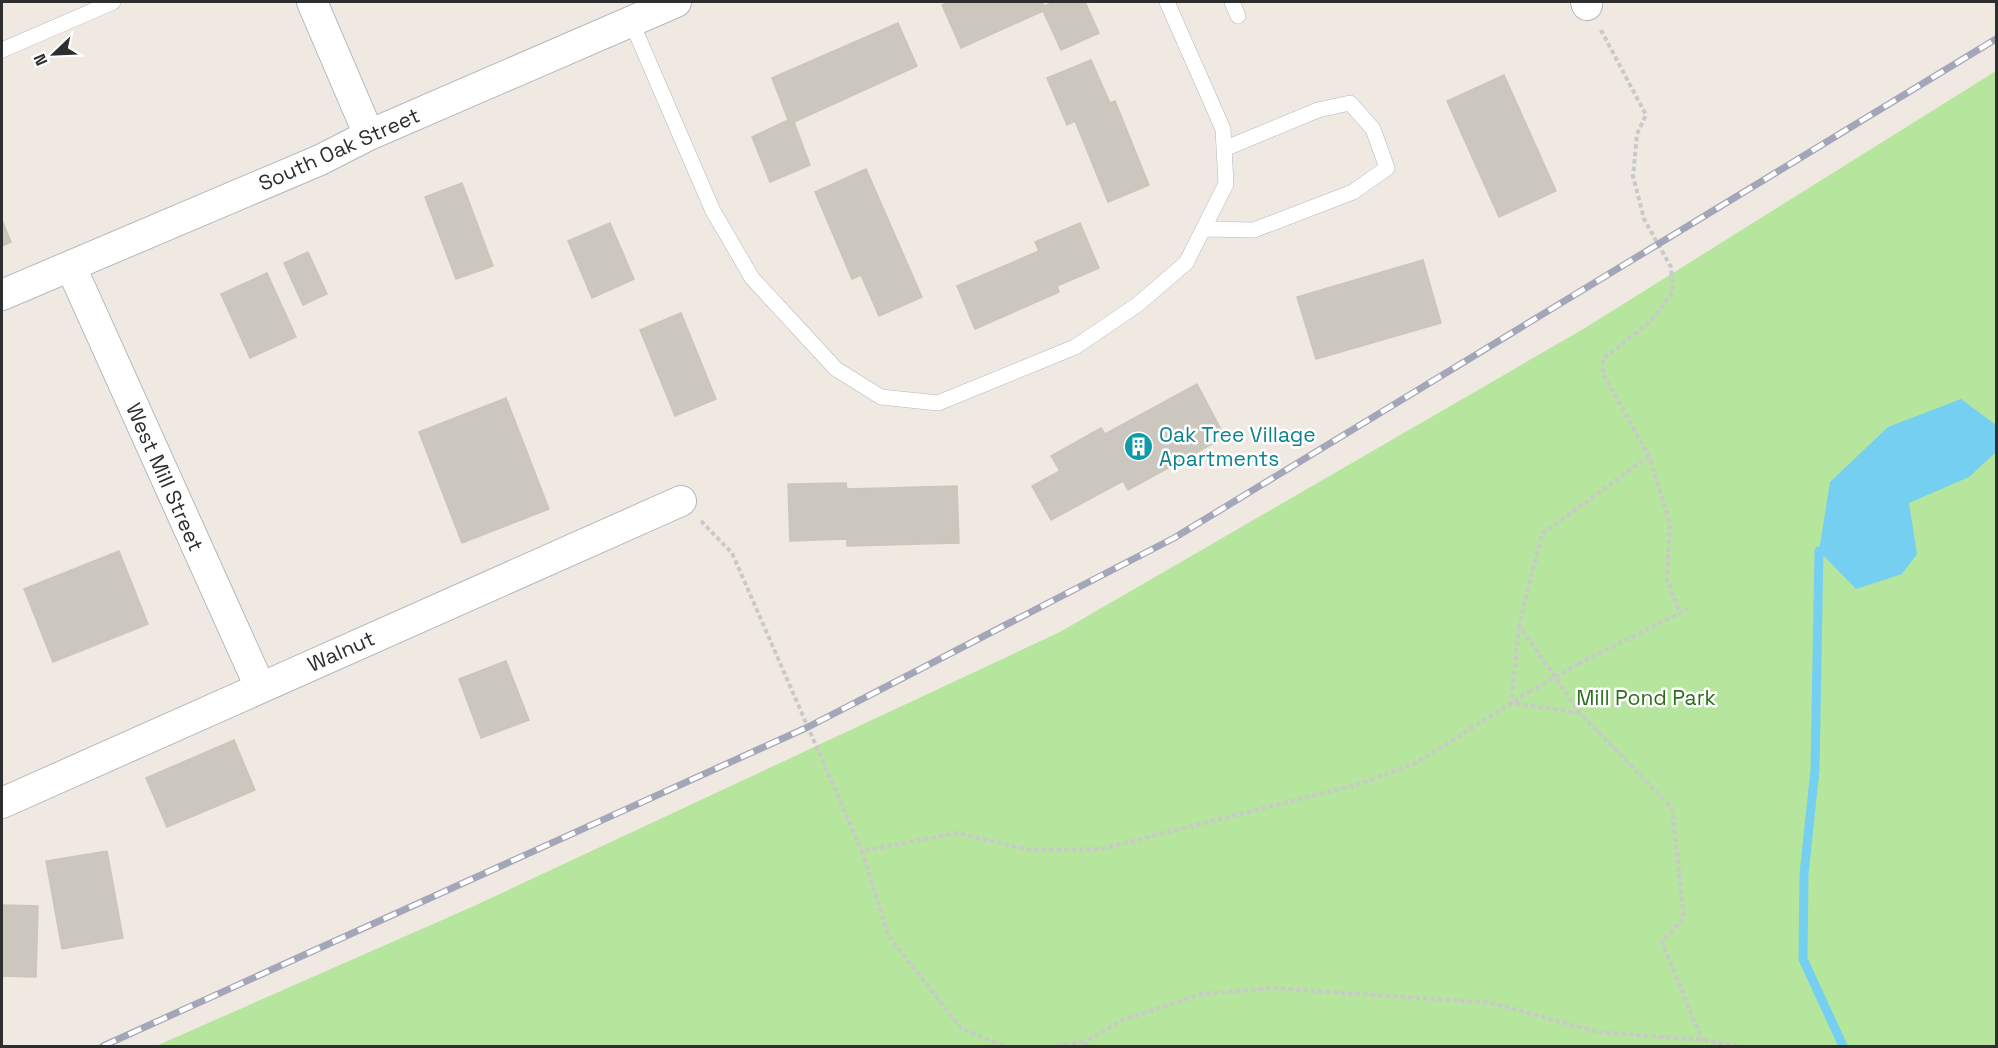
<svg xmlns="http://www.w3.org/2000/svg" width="1998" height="1048" viewBox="0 0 1998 1048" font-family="'Space Grotesk',sans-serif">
  <rect width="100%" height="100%" fill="#efe9e1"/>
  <path fill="#b6e59e" d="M 1996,71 L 1996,1046 L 156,1046 L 474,906 L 1060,632 L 1585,328 Z"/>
  <path fill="#75cff0" d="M 1961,399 L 1996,425 L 1996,452 L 1969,477 L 1909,503 L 1917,554 L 1902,574 L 1856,589 L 1819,551 L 1830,482 L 1888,427 Z"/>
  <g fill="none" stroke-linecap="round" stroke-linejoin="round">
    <path stroke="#75cff0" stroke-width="9" d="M 1819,551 L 1815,770 L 1804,874 L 1803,959 L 1843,1046"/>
  </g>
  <path fill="#cbc7bf" stroke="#cbc5ba" stroke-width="1.5" d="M 950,2 L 1042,2 L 1044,6 L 1055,2 L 1085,2 L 1099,33 L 1061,50 L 1043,11 L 961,48 L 942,5 Z
    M 898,23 L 917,66 L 794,122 L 810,165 L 770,182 L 752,137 L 788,120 L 772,78 Z
    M 1091,60 L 1110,103 L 1115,101 L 1149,185 L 1108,202 L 1075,121 L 1067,125 L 1047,78 Z
    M 1504,75 L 1556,191 L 1499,217 L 1447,101 Z
    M 866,169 L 922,297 L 879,316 L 861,275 L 852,279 L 815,192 Z
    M 462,183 L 493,266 L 456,279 L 425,197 Z
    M 2,220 L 11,242 L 2,246 Z
    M 610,223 L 634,279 L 592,298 L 568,241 Z
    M 1080,223 L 1099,268 L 1057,286 L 1059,292 L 975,329 L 957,286 L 1039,251 L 1035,242 Z
    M 308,252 L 327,294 L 303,305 L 284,263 Z
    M 1423,260 L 1441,323 L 1316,359 L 1297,297 Z
    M 267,273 L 296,337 L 250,358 L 221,294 Z
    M 681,313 L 716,399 L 675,416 L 640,330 Z
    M 1197,384 L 1225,437 L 1128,490 L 1123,481 L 1051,520 L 1032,486 L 1060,471 L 1051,456 L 1101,428 L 1105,434 Z
    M 506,398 L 549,509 L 462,543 L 419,432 Z
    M 846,483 L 847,489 L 957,486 L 959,543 L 847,546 L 847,539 L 790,541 L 788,484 Z
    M 119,551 L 148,624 L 53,662 L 24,589 Z
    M 506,661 L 529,720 L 481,738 L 459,679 Z
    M 234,740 L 255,790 L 167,827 L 146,778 Z
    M 107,851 L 123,938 L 62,949 L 46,861 Z
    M 2,905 L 38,906 L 36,977 L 2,976 Z"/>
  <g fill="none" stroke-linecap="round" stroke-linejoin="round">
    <defs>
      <path id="service" d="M 1232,2 L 1238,16
        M 631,21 L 713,211 L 752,278 L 836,369 L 881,397 L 938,403 L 1075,347 L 1137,305 L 1186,263 L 1226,184 L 1223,129 L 1167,2
        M 2,50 L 113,2
        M 1203,229 L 1254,230 L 1353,192 L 1387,168 L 1373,129 L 1350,103 L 1318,110 L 1224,149"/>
      <path id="minor" d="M 312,2 L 369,135
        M 1586,2 L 1587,5
        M 71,267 L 260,687
        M 2,295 L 320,160 L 369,135 L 676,2
        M 2,803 L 681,501"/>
    </defs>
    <use href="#service" stroke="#b4b7c1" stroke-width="16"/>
    <use href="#minor" stroke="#b4b7c1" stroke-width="32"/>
    <path stroke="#c9c9c9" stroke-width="4" stroke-dasharray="4.5 3" stroke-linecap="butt" d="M 1601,30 L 1646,115 L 1637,134 L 1633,176 L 1644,219 L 1671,267 L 1673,292 L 1651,321 L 1603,359 L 1603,374 L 1649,456 L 1670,524 L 1667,580 L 1680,613
      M 1649,456 L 1542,534 L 1519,625 L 1580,713 L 1672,808 L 1684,918 L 1662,942 L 1702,1040
      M 701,521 L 732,553 L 862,851
      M 1519,626 L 1511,703 L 1580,713
      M 1578,664 L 1688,609
      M 1003,1046 L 961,1028 L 888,935 L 862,851 L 957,833 L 1030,850 L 1101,849 L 1359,784 L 1416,763 L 1529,692
      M 1057,1046 L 1086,1041
      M 1085,1046 L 1086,1041 L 1122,1020 L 1202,994 L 1272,988 L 1492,1003 L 1598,1032 L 1702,1040 L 1740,1046"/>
    <use href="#service" stroke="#fff" stroke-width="15"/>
    <use href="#minor" stroke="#fff" stroke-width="30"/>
    <defs>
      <path id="rail" d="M 103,1046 L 808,727 L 1174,538 L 1996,39"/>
    </defs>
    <use href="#rail" stroke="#a3a6b8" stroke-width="7"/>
    <use href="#rail" stroke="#fff" stroke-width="4.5" stroke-dasharray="14" stroke-linecap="butt"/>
    <path stroke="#c9c9c9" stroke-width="4" stroke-dasharray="4.5 3" stroke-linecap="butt" d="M 1529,692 L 1578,664"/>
  </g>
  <defs>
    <symbol id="building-disc" viewBox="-11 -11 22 22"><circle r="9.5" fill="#0f9aa8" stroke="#fff"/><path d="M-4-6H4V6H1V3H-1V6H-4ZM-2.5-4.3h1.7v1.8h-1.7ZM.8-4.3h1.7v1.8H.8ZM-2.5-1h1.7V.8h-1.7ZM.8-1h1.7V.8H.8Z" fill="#fff"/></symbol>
  </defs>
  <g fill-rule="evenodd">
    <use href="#building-disc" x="1122" y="430" width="33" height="33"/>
  </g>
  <g text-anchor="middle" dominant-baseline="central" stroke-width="5" stroke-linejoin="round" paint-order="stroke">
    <g font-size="21" fill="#2e2e2e" stroke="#fff">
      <text transform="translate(339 149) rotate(-24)">South Oak Street</text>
      <text transform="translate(165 477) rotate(66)">West Mill Street</text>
      <text transform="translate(341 651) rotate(-24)">Walnut</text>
    </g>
    <g font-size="21" fill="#0d838f" stroke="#fff" text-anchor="start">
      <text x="1159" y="434">Oak Tree Village<tspan x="1159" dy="24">Apartments</tspan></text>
    </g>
    <g font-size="21" fill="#2c6e1b" stroke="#fff">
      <text x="1646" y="697">Mill Pond Park</text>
    </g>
  </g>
  <rect width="1998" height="1048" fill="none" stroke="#2e2e2e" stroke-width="6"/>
  <g transform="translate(54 54) rotate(247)" stroke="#ffffff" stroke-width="4.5" paint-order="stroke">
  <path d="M0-4.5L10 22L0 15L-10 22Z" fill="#2e2e2e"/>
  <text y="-9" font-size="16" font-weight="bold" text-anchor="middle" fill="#2e2e2e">N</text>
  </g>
</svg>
